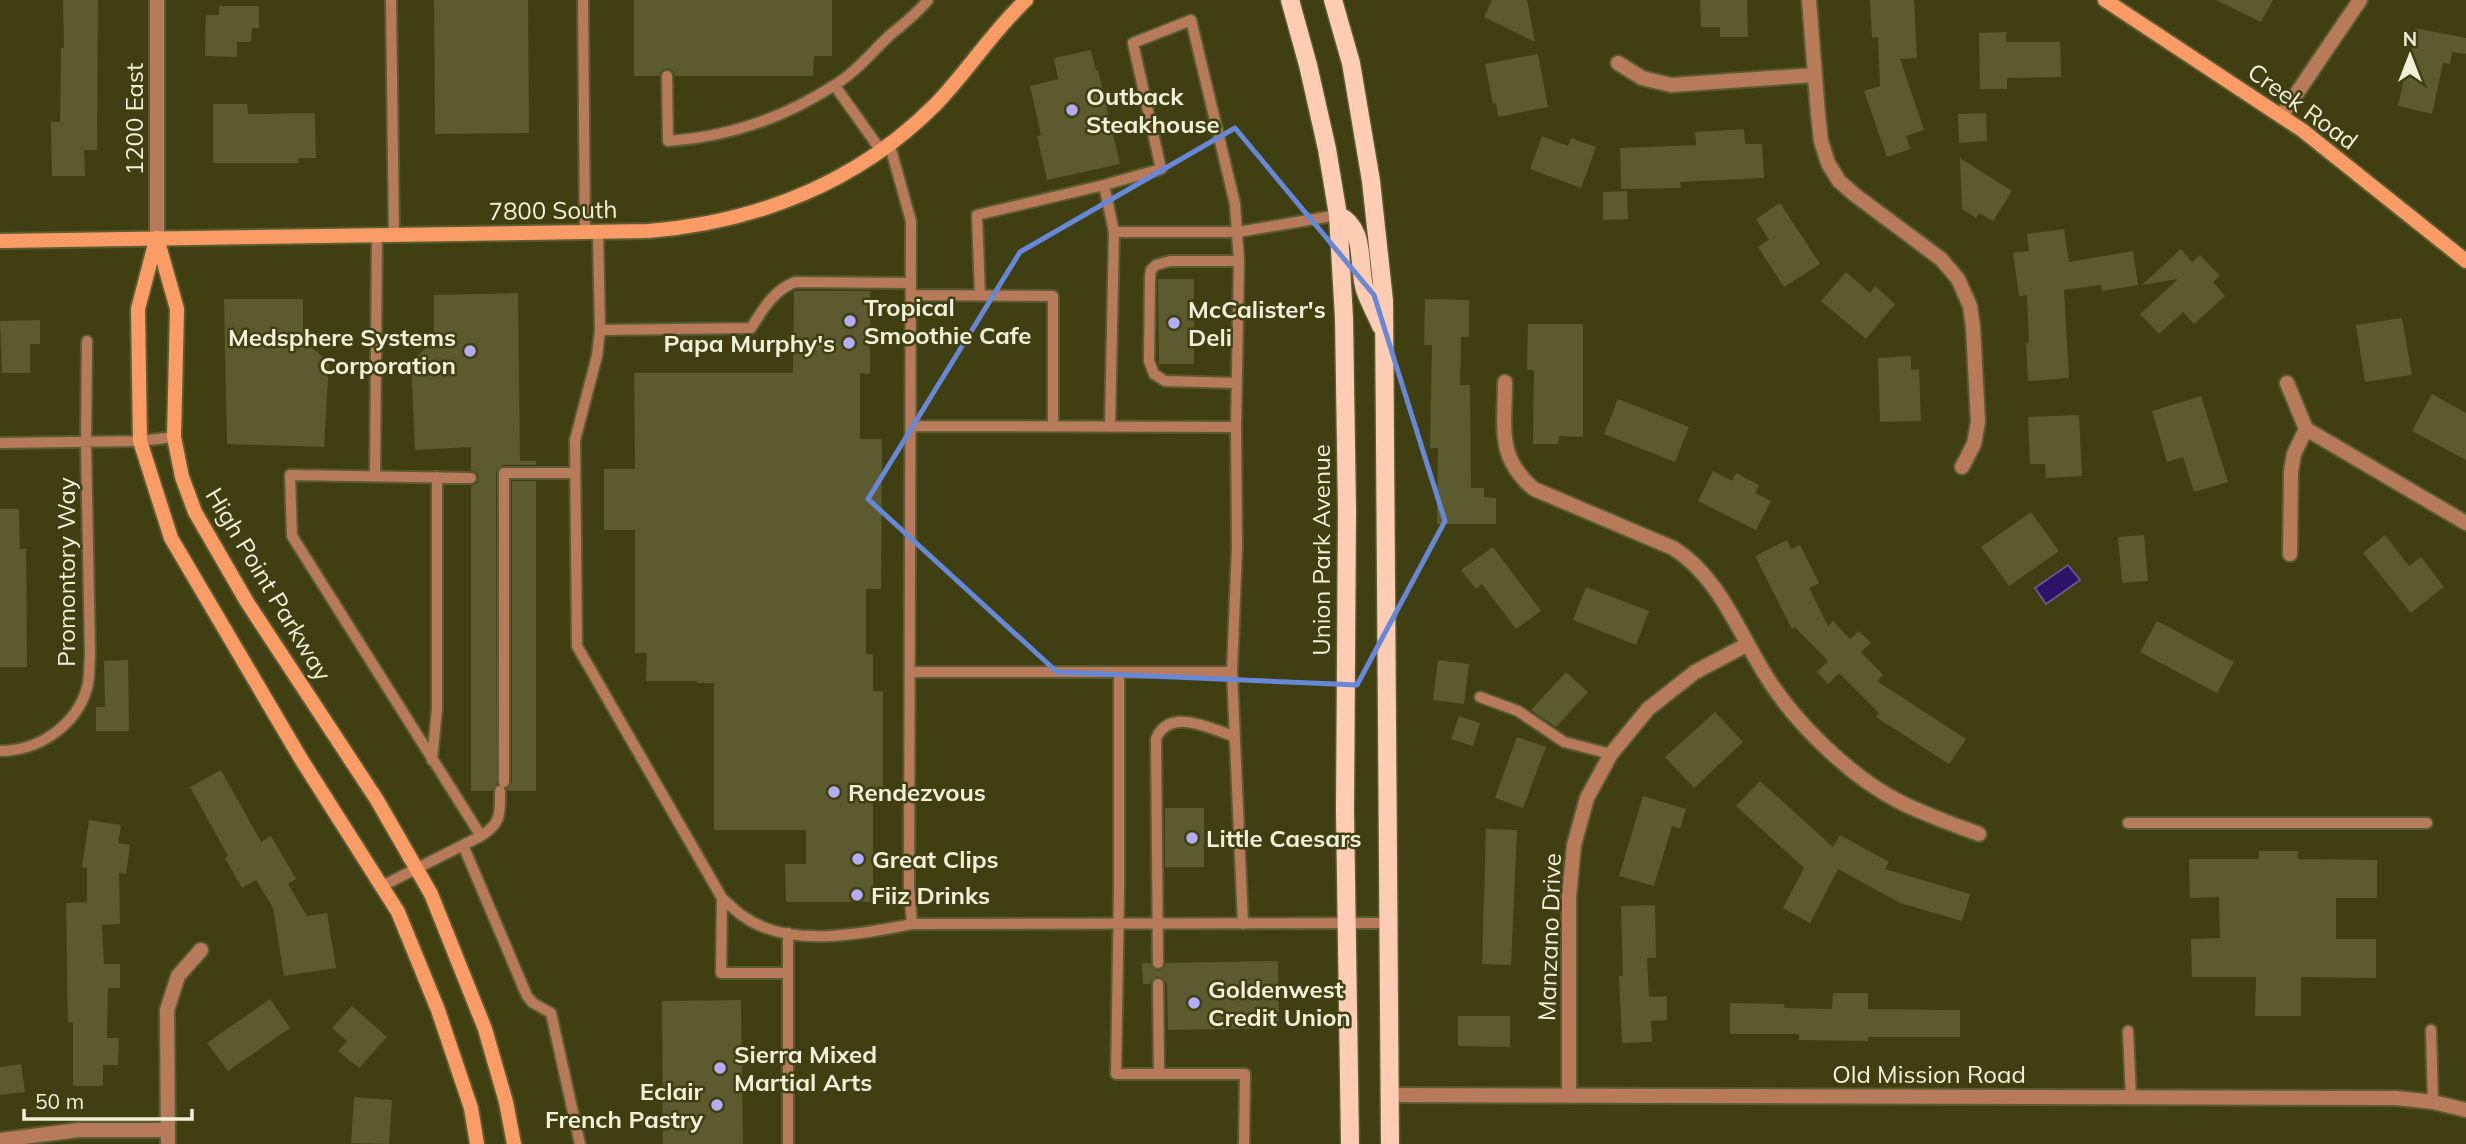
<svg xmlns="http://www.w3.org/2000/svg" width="2466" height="1144" viewBox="0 0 2466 1144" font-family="Mulish,sans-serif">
  <rect width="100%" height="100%" fill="#3f3f12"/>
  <path fill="#2d1268" stroke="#68558a" stroke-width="2" d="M 2068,565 L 2080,580 L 2046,604 L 2035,588 Z"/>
  <path fill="#5b5b2f" d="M 63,0 L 98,0 L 97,150 L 84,150 L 85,176 L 52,176 L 51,122 L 60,122 L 61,48 L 64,48 Z
    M 434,0 L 528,0 L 529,133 L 435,134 Z
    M 634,0 L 832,0 L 832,56 L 814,56 L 813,76 L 675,76 L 673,71 L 668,68 L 662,70 L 659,76 L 634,76 Z
    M 1492,0 L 1527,0 L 1535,42 L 1484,17 Z
    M 1700,0 L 1747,0 L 1748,37 L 1720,37 L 1720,27 L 1701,27 Z
    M 1870,0 L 1914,0 L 1917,58 L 1900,59 L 1924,130 L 1906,136 L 1910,149 L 1887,157 L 1864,91 L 1880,86 L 1878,37 L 1872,38 Z
    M 2216,0 L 2273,0 L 2261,22 Z
    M 219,6 L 259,6 L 259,28 L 252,28 L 251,42 L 237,42 L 237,57 L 205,56 L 206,15 L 219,15 Z
    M 2415,28 L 2466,38 L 2466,54 L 2452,52 L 2450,64 L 2443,63 L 2432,114 L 2398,106 Z
    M 2006,32 L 2006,42 L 2060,42 L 2061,77 L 2007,78 L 2007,89 L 1980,89 L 1979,33 Z
    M 1091,50 L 1096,71 L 1098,70 L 1120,164 L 1047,180 L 1037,136 L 1041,135 L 1030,86 L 1058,79 L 1054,58 Z
    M 1538,54 L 1548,107 L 1498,117 L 1496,103 L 1493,104 L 1485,64 Z
    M 213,104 L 247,104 L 248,114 L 315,113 L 316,158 L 298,158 L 299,163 L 213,163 Z
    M 1986,113 L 1987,141 L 1959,143 L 1958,114 Z
    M 1744,129 L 1745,144 L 1762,144 L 1764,178 L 1680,182 L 1681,188 L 1621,189 L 1620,148 L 1696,145 L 1695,132 Z
    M 1542,136 L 1568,146 L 1571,138 L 1596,147 L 1581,188 L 1530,169 Z
    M 1960,158 L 2012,191 L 1993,221 L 1979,213 L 1976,218 L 1962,209 Z
    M 1627,191 L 1628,219 L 1603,220 L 1603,192 Z
    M 1780,203 L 1820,264 L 1784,287 L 1758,247 L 1769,240 L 1756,219 Z
    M 2064,229 L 2069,262 L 2133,251 L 2138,285 L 2102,291 L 2101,285 L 2064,290 L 2069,378 L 2028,381 L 2026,343 L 2029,343 L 2027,295 L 2019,296 L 2013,253 L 2029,251 L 2027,234 Z
    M 2181,249 L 2192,262 L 2200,255 L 2220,276 L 2213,282 L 2225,296 L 2194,324 L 2183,312 L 2159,334 L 2140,314 L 2178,279 L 2142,285 Z
    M 1846,272 L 1870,293 L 1875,286 L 1895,304 L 1866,339 L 1821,301 Z
    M 1158,279 L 1194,279 L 1194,364 L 1159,364 Z
    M 794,291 L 870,291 L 870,374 L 860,373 L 860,439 L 882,439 L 881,589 L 866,589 L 866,654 L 873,654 L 873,691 L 883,691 L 883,791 L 873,791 L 873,902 L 786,902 L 785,864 L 806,864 L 806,830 L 714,830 L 714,683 L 697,683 L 697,681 L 646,681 L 647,653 L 635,653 L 635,530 L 604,530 L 604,469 L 635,469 L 634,373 L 793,373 Z
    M 518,293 L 520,461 L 536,461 L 536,465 L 503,465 L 496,472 L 497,784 L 492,791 L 471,791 L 471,486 L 477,483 L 479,477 L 476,472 L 471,470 L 471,447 L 415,450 L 411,362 L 434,340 L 434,295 Z
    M 224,299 L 303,299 L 303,340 L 329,362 L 324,447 L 227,444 Z
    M 1425,299 L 1469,300 L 1469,337 L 1461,337 L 1460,385 L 1470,385 L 1471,488 L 1484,488 L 1484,497 L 1496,498 L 1496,524 L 1437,524 L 1438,448 L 1430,448 L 1432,345 L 1424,345 Z
    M 2402,318 L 2412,375 L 2365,382 L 2356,325 Z
    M 40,320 L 40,344 L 30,344 L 30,373 L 2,373 L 0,321 Z
    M 1528,324 L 1583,324 L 1583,437 L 1559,436 L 1558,444 L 1533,444 L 1534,370 L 1527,370 Z
    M 1911,356 L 1911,370 L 1919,369 L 1921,421 L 1880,422 L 1878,358 Z
    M 2432,394 L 2466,413 L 2466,460 L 2412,431 Z
    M 2201,396 L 2228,482 L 2194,492 L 2183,457 L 2167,462 L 2152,411 Z
    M 1618,399 L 1689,427 L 1675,462 L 1604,434 Z
    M 2079,415 L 2082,476 L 2046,478 L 2045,464 L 2030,464 L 2028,417 Z
    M 1713,471 L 1732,481 L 1736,473 L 1759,485 L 1755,493 L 1771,501 L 1756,530 L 1698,501 Z
    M 512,481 L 536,481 L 536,791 L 508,791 L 507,789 L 512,782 Z
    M 0,509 L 19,509 L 20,549 L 26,549 L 27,667 L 0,667 Z
    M 2031,512 L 2059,551 L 2009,586 L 1981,547 Z
    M 2144,535 L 2148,581 L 2122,583 L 2118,537 Z
    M 2385,535 L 2409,566 L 2421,557 L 2444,587 L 2411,613 L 2363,553 Z
    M 1787,540 L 1791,549 L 1800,545 L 1819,583 L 1809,588 L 1828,626 L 1833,621 L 1850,639 L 1859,631 L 1871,643 L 1861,652 L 1883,675 L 1877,681 L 1966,739 L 1949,764 L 1876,717 L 1879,713 L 1839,673 L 1828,684 L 1817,672 L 1828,661 L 1795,627 L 1792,629 L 1755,556 Z
    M 1493,547 L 1541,611 L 1516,629 L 1482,584 L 1476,589 L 1461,570 Z
    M 1586,587 L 1649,611 L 1636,645 L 1573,620 Z
    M 2157,621 L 2234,662 L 2217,693 L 2140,652 Z
    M 128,660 L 129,731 L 96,731 L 96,707 L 105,707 L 104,661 Z
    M 1438,660 L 1469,664 L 1464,704 L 1433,700 Z
    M 1566,672 L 1588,692 L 1556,727 L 1531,710 Z
    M 1715,712 L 1743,742 L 1694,788 L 1665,757 Z
    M 1459,716 L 1480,723 L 1473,746 L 1451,739 Z
    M 1517,737 L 1546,747 L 1523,808 L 1495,798 Z
    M 221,770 L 261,842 L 271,836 L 296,879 L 288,884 L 307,916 L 327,913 L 336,968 L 284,976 L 273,908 L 256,880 L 242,888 L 225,858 L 228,856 L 190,787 Z
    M 1760,781 L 1833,847 L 1840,835 L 1889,862 L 1885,869 L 1970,894 L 1962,921 L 1900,903 L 1838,869 L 1810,923 L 1783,908 L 1804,868 L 1736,806 Z
    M 1643,796 L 1686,809 L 1680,829 L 1672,826 L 1654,886 L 1619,876 Z
    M 1165,808 L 1204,808 L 1204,867 L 1165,867 Z
    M 89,820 L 121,825 L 118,843 L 130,845 L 126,874 L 119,873 L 120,924 L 102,925 L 104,964 L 120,964 L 120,988 L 108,988 L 107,1038 L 119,1038 L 118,1065 L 103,1065 L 103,1086 L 73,1086 L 73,1022 L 68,1022 L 66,903 L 87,902 L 87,868 L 82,867 Z
    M 1486,829 L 1517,830 L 1511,965 L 1482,964 Z
    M 2259,851 L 2298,851 L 2298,859 L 2377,860 L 2377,898 L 2336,898 L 2336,939 L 2376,939 L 2376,978 L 2301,977 L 2301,1016 L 2255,1016 L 2256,977 L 2192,977 L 2191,939 L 2220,938 L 2219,897 L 2190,898 L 2189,859 L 2259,859 Z
    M 1655,905 L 1656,958 L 1647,958 L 1649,997 L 1667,996 L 1667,1020 L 1651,1021 L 1652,1042 L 1622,1043 L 1619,976 L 1623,976 L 1621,906 Z
    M 1278,961 L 1279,1028 L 1168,1030 L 1167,984 L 1162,978 L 1157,976 L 1152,980 L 1150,984 L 1143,984 L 1142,963 L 1150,963 L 1154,969 L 1159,971 L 1164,967 L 1166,963 Z
    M 1833,993 L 1868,993 L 1868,1009 L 1960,1010 L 1960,1037 L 1868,1037 L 1868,1041 L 1799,1040 L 1799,1034 L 1730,1034 L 1730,1003 L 1785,1004 L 1784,1008 L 1832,1009 Z
    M 270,999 L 290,1028 L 228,1071 L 207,1043 Z
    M 741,1000 L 743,1144 L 663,1144 L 662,1001 Z
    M 352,1006 L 387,1037 L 359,1068 L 338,1051 L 347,1041 L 332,1028 Z
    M 1458,1016 L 1510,1016 L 1510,1047 L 1458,1046 Z
    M 21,1064 L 25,1092 L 0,1095 L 0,1067 Z
    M 354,1097 L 392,1100 L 389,1144 L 351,1143 Z"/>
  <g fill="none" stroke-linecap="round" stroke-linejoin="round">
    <defs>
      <path id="lane" d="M 391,0 L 394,235
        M 583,0 L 585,232
        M 667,76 L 668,141 C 728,137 782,119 833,86 C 855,73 871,53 889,36 C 903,24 917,14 928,0
        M 835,86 L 882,152
        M 890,146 L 911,221 L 909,886 L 912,924
        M 1104,185 L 1114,232 L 1110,427
        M 598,232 L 600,330 L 597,356 L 575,440 L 577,646 L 722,898 C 729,904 735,911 743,916 C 788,949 862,934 912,924 L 1388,923
        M 1114,232 L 1238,232 L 1338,215
        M 911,295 L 1053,296 L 1053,426
        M 600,330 L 751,328 C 763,309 774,290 795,282 L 911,283
        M 1237,383 L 1165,381 L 1154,374 L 1149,361 L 1150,277 L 1151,270 L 1156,265 L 1170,261 L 1239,261
        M 911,426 L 1236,427 L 1239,261 L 1235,204 L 1191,20 L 1133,43 L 1161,169 L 1104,185 L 977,215 L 980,295
        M 1236,427 L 1237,547 L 1232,672 L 1243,924
        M 0,443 L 140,441 L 174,437
        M 375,476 L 377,235
        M 910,672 L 1232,672
        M 1119,672 L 1119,892 L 1116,1074 L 1245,1074 L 1244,1144
        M 1480,697 L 1518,711 L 1564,742 L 1611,754
        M 0,751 C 38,751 76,726 87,688 C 90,678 89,665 90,655 L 86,443 L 87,341
        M 432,760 L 437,709 L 437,477
        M 504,782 L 504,473 L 575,473
        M 2128,823 L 2427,823
        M 481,836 C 502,823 500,813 500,791
        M 463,845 L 527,996 L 533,1003 L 551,1013 L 580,1144
        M 382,886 L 481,836 L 292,536 L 290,475 L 471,478
        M 722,898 L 721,973 L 788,973
        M 1158,963 L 1156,739 C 1169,707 1210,728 1233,736
        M 1158,984 L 1159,1074
        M 2431,1030 L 2433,1102
        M 2128,1031 L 2131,1098
        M 788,1144 L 788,933"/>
      <path id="street" d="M 1809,0 L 1818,114 L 1821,141 L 1828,163 L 1839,181 L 1855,195 L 1941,259 L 1958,279 L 1970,306 L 1973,327 L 1978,422 L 1974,444 L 1962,467
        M 1618,63 L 1642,78 L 1671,85 L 1814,75
        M 2282,115 L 2360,0
        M 157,238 L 157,0
        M 1505,382 C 1505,427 1496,457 1534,489 L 1673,548 C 1717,575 1737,628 1763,671 C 1792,720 1849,776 1900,802 C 1926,815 1952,824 1979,834
        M 2287,383 L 2306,429 L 2294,454 L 2291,472 L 2290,554
        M 2306,429 L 2466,523
        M 1390,1095 L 2396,1098 L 2433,1102 L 2466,1110
        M 1569,1096 L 1569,897 L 1574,845 L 1587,798 L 1611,754 L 1648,709 L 1695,672 L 1748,644
        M 0,1140 L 79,1130 L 168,1130
        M 168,1144 L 167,1010 L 178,976 L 201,950"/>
      <path id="secondary" d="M 2105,0 L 2302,130 L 2466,261
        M 157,238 L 177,309 L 174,437 L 182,477 L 195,512 L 247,602 L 377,800 L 431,894 L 485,1029 L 506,1102 L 514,1144
        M 156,240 L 138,309 L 140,441 L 171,538 L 301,759 L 398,912 L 438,1010 L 471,1108 L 477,1144
        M 0,241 L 648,231 C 757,222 857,183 935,105 C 967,72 992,32 1026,0"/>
      <path id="primary" d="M 1290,0 L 1308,65 L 1327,149 L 1338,215 L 1344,318 L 1347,510 L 1345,811 L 1350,1144
        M 1333,0 L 1351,63 L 1371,181 L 1384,301 L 1390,1144
        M 1338,215 C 1367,229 1357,264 1365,290 C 1369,302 1376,314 1381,326"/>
    </defs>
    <use href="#lane" stroke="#5b5b32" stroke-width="14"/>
    <use href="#street" stroke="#5b5b32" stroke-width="18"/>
    <use href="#secondary" stroke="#5b5b32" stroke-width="18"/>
    <use href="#primary" stroke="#5b5b32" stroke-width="21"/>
    <use href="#lane" stroke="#b77a5a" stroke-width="10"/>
    <use href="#street" stroke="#b77a5a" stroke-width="14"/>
    <use href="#secondary" stroke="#fb9b66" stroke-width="14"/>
    <use href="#primary" stroke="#feccb2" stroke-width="18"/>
  </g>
  <path fill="none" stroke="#6787d8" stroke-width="5" stroke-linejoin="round" d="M 1235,128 L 1374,295 L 1445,521 L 1357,685 L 1057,672 L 868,499 L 1020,252 Z"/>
  <g fill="#b5acf8" stroke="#3f3f12" stroke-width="2.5">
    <circle cx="1072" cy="110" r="7"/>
    <circle cx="850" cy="321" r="7"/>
    <circle cx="1174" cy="323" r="7"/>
    <circle cx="849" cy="343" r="7"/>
    <circle cx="470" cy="351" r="7"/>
    <circle cx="834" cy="792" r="7"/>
    <circle cx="1192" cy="838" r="7"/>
    <circle cx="858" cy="859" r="7"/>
    <circle cx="857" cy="895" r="7"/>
    <circle cx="1194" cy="1003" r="7"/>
    <circle cx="720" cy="1068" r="7"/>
    <circle cx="717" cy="1105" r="7"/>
  </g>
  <g text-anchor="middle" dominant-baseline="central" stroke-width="5" stroke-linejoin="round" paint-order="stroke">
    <g font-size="24" font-weight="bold" fill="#f0f1d8" stroke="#3f3f12" text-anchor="start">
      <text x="1086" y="96">Outback<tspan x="1086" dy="28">Steakhouse</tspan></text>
      <text x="864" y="307">Tropical<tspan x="864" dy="28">Smoothie Cafe</tspan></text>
      <text x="1188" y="309">McCalister's<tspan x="1188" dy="28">Deli</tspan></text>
      <text x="456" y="337" text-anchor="end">Medsphere Systems<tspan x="456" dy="28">Corporation</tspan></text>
      <text x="835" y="343" text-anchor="end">Papa Murphy's</text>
      <text x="848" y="792">Rendezvous</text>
      <text x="1206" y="838">Little Caesars</text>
      <text x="872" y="859">Great Clips</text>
      <text x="871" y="895">Fiiz Drinks</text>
      <text x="1208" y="989">Goldenwest<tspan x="1208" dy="28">Credit Union</tspan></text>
      <text x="734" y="1054">Sierra Mixed<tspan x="734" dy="28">Martial Arts</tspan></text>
      <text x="703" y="1091" text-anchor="end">Eclair<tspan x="703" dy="28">French Pastry</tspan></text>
    </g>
    <g font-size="24" fill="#f0f1d8" stroke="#3f3f12">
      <text transform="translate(2303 106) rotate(36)">Creek Road</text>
      <text transform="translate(134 119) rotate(-90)">1200 East</text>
      <text transform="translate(553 210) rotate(-1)">7800 South</text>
      <text transform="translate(1321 550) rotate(-90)">Union Park Avenue</text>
      <text transform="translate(66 572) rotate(-90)">Promontory Way</text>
      <text transform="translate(269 584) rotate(59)">High Point Parkway</text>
      <text transform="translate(1549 937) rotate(-88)">Manzano Drive</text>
      <text x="1929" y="1074">Old Mission Road</text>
    </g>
  </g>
  <g transform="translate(2410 56)" stroke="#3f3f12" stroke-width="5" paint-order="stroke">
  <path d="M0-5L12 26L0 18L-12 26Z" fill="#f0f1d8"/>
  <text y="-10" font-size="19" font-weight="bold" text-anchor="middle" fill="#f0f1d8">N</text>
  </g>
  <path d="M24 1109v10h168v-10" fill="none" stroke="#f0f1d8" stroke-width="3.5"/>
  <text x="35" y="1109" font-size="21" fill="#f0f1d8" stroke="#3f3f12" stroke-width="5" paint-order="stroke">50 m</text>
</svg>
